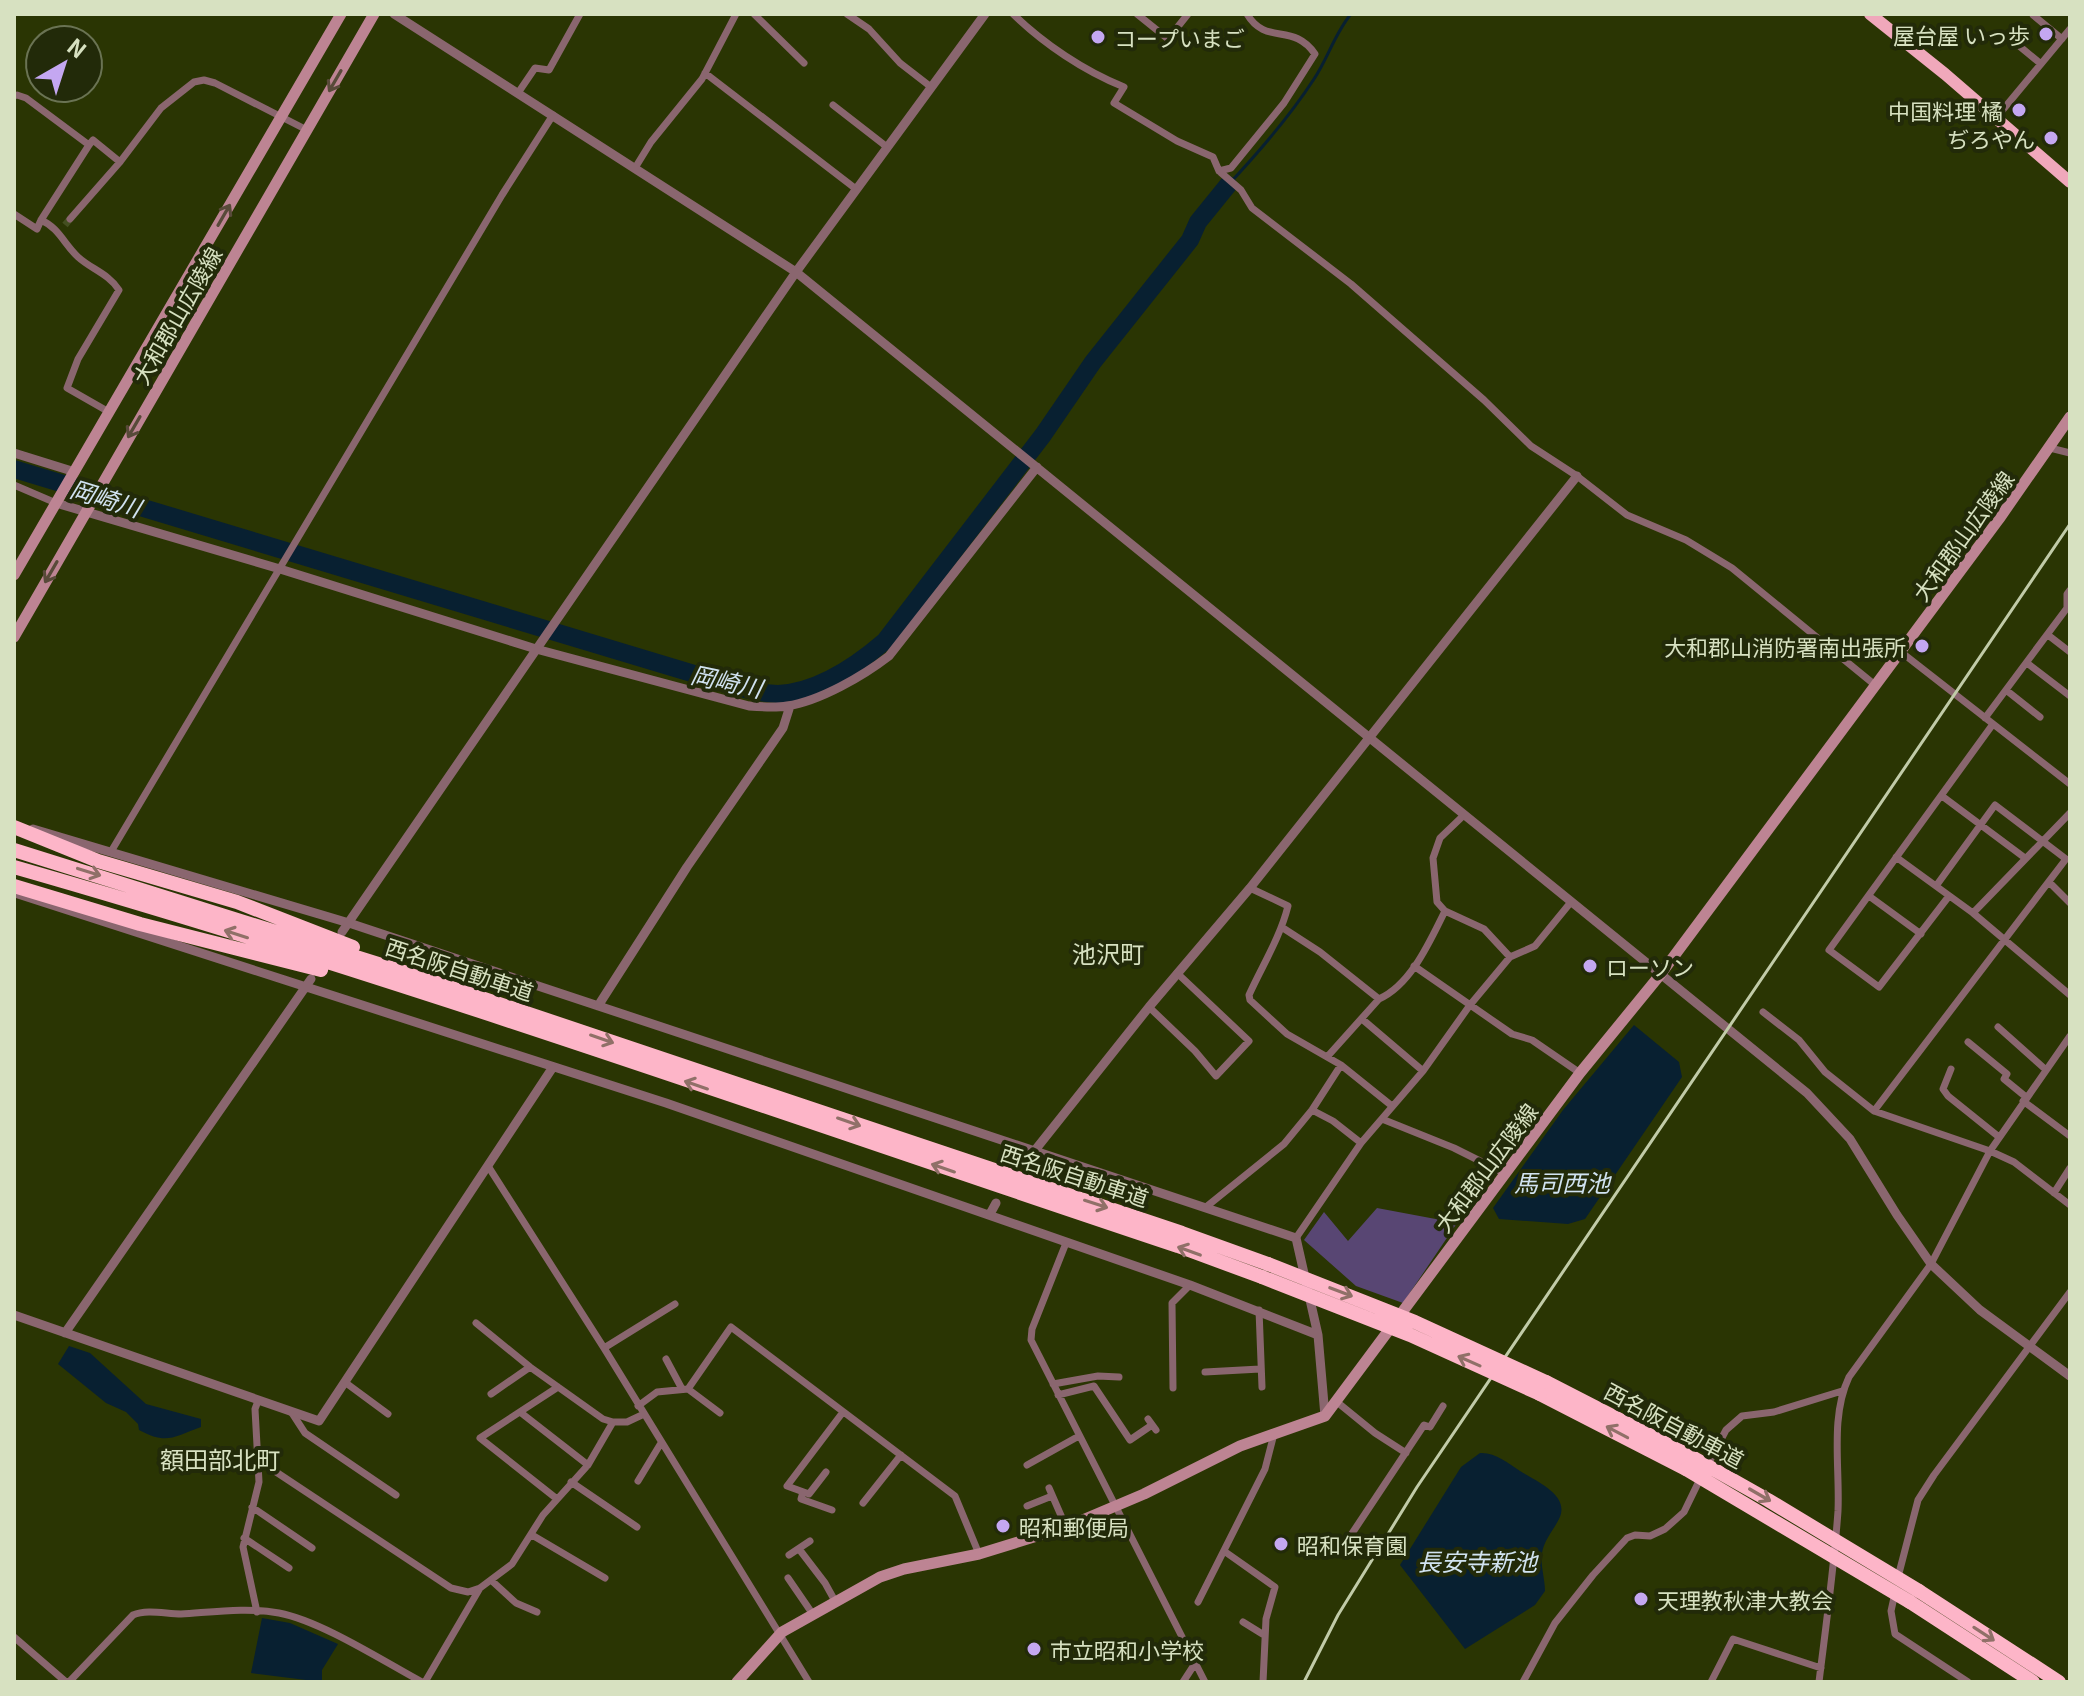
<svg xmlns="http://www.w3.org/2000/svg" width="2084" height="1696" viewBox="0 0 2084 1696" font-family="Georgia,'Noto Sans JP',serif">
  <rect width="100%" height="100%" fill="#2a3503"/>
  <path fill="#584673" d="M 1377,1208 L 1457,1223 L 1403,1303 L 1356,1286 L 1304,1240 L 1324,1212 L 1348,1241 Z"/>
  <path fill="#082031" d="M 1634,1025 L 1679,1062 L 1682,1077 L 1585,1219 L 1568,1224 L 1499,1219 L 1493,1208 L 1563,1110 Z
    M 69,1346 L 90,1353 L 146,1404 L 201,1419 L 201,1427 C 173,1437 167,1445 139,1430 L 138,1424 L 126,1412 L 106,1403 L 58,1364 Z
    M 1480,1453 C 1495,1452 1508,1463 1520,1471 C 1536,1481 1571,1495 1559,1519 C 1553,1531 1544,1540 1542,1553 C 1540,1564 1545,1579 1545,1591 L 1535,1605 L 1465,1649 L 1400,1565 L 1461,1467 Z
    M 262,1618 L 290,1623 L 338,1644 L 322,1670 L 322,1682 L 251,1673 Z"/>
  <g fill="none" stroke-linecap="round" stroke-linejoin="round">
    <path stroke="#082031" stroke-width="3" d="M 14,16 L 15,14
      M 1228,185 C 1258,153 1290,116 1314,79 C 1328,58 1335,33 1351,14"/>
    <path stroke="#082031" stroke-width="18" d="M 14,469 L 741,688 C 753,691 765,694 778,694 C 817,692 856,666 885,641 L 1043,435 L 1093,362 L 1190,240 L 1198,222 L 1228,185"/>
    <path stroke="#444f20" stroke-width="7" stroke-dasharray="7 3.5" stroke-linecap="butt" d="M 65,225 L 70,219"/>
    <path stroke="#8a666f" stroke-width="7" d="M 754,14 L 804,63
      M 847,14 L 869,29 L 900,63 L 931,87
      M 1013,14 C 1044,44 1084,71 1124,87 L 1114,103 L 1177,141 L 1213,157 L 1219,171 L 1241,190 L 1252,208 L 1351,284 L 1484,400 L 1531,446 L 1577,476 L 1627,515 L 1686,540 L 1732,568 L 1875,685
      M 1137,14 L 1168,39 L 1188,14
      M 2033,15 L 2062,39
      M 2012,40 L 2041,64
      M 705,73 L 856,189
      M 518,93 L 535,68 L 549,70 L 580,14
      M 14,96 L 17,95 L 26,98 L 89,145 L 41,220
      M 833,105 L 887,147
      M 1996,118 L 2070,29
      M 89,145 L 93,140 L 120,162
      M 635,168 L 651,142 L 702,79 L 736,14
      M 1219,171 L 1231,168 L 1284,103 L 1315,54 C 1293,22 1266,46 1247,14
      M 14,214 L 37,229 L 41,220 C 59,228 64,244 78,257 C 91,269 109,274 119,290 L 78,359 L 67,388 L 109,412
      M 70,219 L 120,162 L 161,108 L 194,82 L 204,80 L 215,83 L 307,130
      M 2050,448 L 2070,453
      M 14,485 L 56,503
      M 2048,635 L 2070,652
      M 1901,652 L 2070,784
      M 2027,663 L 2070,696
      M 2006,690 L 2040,717
      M 1985,718 L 2067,608 L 2067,594 L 2070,590
      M 1942,796 L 2025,858
      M 112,850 L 502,195 L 553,115
      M 1896,857 L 1973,913 L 2070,995
      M 2049,882 L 2070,903
      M 1250,888 L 1288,906 C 1280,938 1262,966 1249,995 L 1250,1000 L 1287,1034 L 1341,1065 L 1392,1106
      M 1869,896 L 1921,934
      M 1949,896 L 1879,987 L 1829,950 L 1993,724
      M 1445,911 L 1484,929 L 1510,957
      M 1973,913 L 2070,813
      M 1283,928 L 1320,952 L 1379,999
      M 1414,966 L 1512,1034 L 1532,1040 L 1580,1073
      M 1149,1007 L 1195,1051 L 1216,1076 L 1249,1041 L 1177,973
      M 1763,1012 L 1799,1040 L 1825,1072 L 1874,1111 L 1990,1151 L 2014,1162 L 2070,1205
      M 1362,1019 L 1423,1071
      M 1998,1027 L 2045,1069
      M 1968,1042 L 2007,1074 L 2004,1079 L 2026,1097
      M 1327,1057 L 1379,999 C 1411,985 1430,941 1445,911 L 1437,902 L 1433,858 L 1440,838 L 1464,815
      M 1951,1069 L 1943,1089 L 1948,1096 L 1999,1137
      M 2023,1101 L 2070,1136
      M 1312,1110 L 1333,1121 L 1361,1143
      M 1874,1111 L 2066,859 L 1995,805 L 1936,886
      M 1382,1119 L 1454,1148 L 1506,1174
      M 488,1166 L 604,1348 L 809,1682
      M 2054,1193 L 2070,1168
      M 1206,1207 L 1284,1144 L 1312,1110 L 1341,1065
      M 1296,1238 L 1361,1143 L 1423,1071 L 1470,1005 L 1510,957 L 1535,946 L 1571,902
      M 1066,1243 L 1032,1329 L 1031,1340 L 1205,1682
      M 1259,1310 L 1262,1387
      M 476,1323 L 530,1367 L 603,1419 L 613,1422
      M 604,1348 L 675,1304
      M 666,1359 L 682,1389
      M 1205,1372 L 1260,1369
      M 346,1383 L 388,1414
      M 1053,1384 L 1098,1376 L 1119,1377
      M 1173,1388 L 1172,1303 L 1190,1285
      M 688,1389 L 720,1413
      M 491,1394 L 530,1367
      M 1058,1395 L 1094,1386 L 1130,1440 L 1152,1425
      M 1337,1402 L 1375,1433 L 1406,1453
      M 638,1406 L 657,1392 L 688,1389 L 731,1327 L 955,1496 L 979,1554
      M 520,1412 L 588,1465
      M 292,1413 L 305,1433 L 396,1495
      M 1148,1419 L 1156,1430
      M 258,1460 L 451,1588 L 468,1592 L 480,1588 L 512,1564 L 543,1515 L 588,1465 L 613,1422 L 627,1422 L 644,1414
      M 1027,1465 L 1079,1436
      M 1707,1466 L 1726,1430 L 1742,1416 L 1774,1412 L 1842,1391
      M 826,1472 L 809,1494 L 787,1486 L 843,1412
      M 638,1481 L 661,1443
      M 571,1482 L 637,1527
      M 1049,1488 L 1066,1527
      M 803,1492 L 801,1499 L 832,1510
      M 557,1499 L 480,1438 L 558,1387
      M 863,1503 L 901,1455
      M 1027,1506 L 1052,1496
      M 252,1507 L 312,1548
      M 532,1535 L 605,1578
      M 244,1538 L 289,1568
      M 799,1549 L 825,1583 L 835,1601
      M 1341,1550 L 1424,1425 L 1430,1427 L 1443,1406
      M 1224,1551 L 1275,1587 L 1266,1619 L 1263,1682
      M 789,1555 L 810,1541
      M 1898,1577 L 1918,1500 L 1934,1475 L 2070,1292
      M 788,1578 L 812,1613
      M 492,1581 L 516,1603 L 537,1612
      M 1895,1593 L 1891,1611 L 1895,1634 L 1968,1682
      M 1198,1602 L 1265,1469 L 1274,1434
      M 257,1612 L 243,1547 L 259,1482 L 255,1409 L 258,1401
      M 1243,1622 L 1264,1635
      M 14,1637 L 66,1682
      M 69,1682 L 133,1615 C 147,1609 166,1614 181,1614 C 213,1612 248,1607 279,1613 C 321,1621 383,1661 422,1682
      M 425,1682 L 480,1588
      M 1183,1682 L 1196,1662
      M 1523,1682 L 1555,1623 L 1593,1575 L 1627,1538 L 1635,1535 L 1650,1536 L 1665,1529 L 1684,1512 L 1701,1477
      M 1711,1682 L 1733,1639 L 1821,1668
      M 1819,1682 C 1826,1625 1834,1568 1838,1511 C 1840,1467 1830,1417 1849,1377 L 1931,1264 L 1990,1151 L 2070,1036"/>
    <path stroke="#8a666f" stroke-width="9" d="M 394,14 L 796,272 L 1807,1093 L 1850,1139 L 1897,1215 L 1931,1264 L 1980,1310 L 2070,1376
      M 14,453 L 75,472
      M 56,503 L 280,569 L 536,649 L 749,706 C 762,707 775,708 787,706 C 820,701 863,676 889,656 L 1037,467
      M 33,829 L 349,923 L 1296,1238 L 1318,1335 L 1325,1416
      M 18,894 L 666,1103 L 1190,1285 L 1318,1335
      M 342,932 L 796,272 L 985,14
      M 598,1006 L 687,867 L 783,728 L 790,706
      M 1024,1164 L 1149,1007 L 1250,888 L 1577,476
      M 990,1214 L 996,1203
      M 14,1315 L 319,1421 L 553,1067
      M 65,1333 L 311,979"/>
    <path stroke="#bd8493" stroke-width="11" d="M 14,575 L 341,14
      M 14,637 L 374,14
      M 737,1682 L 782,1632 L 880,1577 L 904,1569 L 979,1554 L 1066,1527 L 1144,1494 L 1240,1446 L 1325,1416 L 1580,1073 L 1660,975 L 1999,519 L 2070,417"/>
    <path stroke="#f0a8bb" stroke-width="12" d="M 1870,14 L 1945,74 L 2070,182"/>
    <path stroke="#fdb5c8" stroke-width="14" d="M 14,827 L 98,861 L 237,902 L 353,947
      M 14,850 L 407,973 L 1182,1233 L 1268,1264
      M 14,867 C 406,979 791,1117 1178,1246 L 1262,1277
      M 14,886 L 140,924 L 321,970
      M 1546,1382 L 1692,1457
      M 1540,1394 L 1686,1469
      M 1919,1591 L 2059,1682
      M 1910,1602 L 2033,1682"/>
    <path stroke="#c1cba8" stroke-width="3" d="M 1304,1682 L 1338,1615 L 1417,1487 L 2070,524"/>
    <path stroke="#fdb5c8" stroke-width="14" d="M 1268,1264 L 1415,1322 L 1546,1382
      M 1262,1277 L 1410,1335 L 1540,1394
      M 1692,1457 L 1768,1500 L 1919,1591
      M 1686,1469 L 1910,1602"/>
  </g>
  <defs><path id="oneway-shaft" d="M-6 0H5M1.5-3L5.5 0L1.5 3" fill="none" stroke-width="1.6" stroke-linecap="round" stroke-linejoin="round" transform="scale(2)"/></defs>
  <g stroke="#584a39">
    <use href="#oneway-shaft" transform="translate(335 81) rotate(120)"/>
    <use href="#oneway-shaft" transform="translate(224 215) rotate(-60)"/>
    <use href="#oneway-shaft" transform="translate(134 427) rotate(120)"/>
    <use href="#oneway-shaft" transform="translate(51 572) rotate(120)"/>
  </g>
  <g stroke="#907068">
    <use href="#oneway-shaft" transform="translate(89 872) rotate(17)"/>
    <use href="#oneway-shaft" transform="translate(236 934) rotate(-162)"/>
    <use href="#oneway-shaft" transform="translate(602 1039) rotate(19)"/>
    <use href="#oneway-shaft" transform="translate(696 1085) rotate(-161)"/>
    <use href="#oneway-shaft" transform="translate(849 1122) rotate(19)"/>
    <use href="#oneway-shaft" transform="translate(943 1168) rotate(-161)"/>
    <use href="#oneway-shaft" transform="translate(1096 1204) rotate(18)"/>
    <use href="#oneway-shaft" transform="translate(1189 1251) rotate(-160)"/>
    <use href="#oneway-shaft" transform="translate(1341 1292) rotate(21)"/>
    <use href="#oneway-shaft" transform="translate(1469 1361) rotate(-156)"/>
    <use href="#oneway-shaft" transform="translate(1617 1432) rotate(-152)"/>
    <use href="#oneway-shaft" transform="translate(1760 1495) rotate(30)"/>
    <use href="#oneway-shaft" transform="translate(1984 1634) rotate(33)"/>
  </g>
  <g fill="#c4a7f1" stroke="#222a09" stroke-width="3">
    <circle cx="2046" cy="34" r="8"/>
    <circle cx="1098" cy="37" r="8"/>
    <circle cx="2019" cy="110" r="8"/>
    <circle cx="2051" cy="138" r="8"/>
    <circle cx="1922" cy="646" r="8"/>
    <circle cx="1590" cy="966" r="8"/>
    <circle cx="1003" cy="1526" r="8"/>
    <circle cx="1281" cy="1544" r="8"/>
    <circle cx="1641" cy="1599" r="8"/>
    <circle cx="1034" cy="1649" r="8"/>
  </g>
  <g text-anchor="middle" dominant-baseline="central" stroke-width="8" stroke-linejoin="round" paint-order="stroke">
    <g font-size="22" fill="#d7e1c1" stroke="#222a09" text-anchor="start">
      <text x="2030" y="34" text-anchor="end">屋台屋 いっ歩</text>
      <text x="1114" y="37">コープいまご</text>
      <text x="2003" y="110" text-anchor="end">中国料理 橘</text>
      <text x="2035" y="138" text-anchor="end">ぢろやん</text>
      <text x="1906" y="646" text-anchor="end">大和郡山消防署南出張所</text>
      <text x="1606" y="966">ローソン</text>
      <text x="1019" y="1526">昭和郵便局</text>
      <text x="1297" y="1544">昭和保育園</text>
      <text x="1657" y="1599">天理教秋津大教会</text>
      <text x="1050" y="1649">市立昭和小学校</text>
    </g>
    <g font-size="22" fill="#d7e1c1" stroke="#222a09">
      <text transform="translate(176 315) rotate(-60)">大和郡山広陵線</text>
      <text transform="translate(1962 535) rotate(-54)">大和郡山広陵線</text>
      <text transform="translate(460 968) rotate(18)">西名阪自動車道</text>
      <text transform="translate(1485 1167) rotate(-53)">大和郡山広陵線</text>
      <text transform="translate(1075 1174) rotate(18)">西名阪自動車道</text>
      <text transform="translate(1675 1424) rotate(28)">西名阪自動車道</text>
    </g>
    <g font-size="24" font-style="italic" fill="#d1e3f1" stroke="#222a09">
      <text transform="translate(106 497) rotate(17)">岡崎川</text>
      <text transform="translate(727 680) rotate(12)">岡崎川</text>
      <text x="1562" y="1181">馬司西池</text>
      <text x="1477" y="1560">長安寺新池</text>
    </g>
    <g font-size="24" fill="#d7e1c1" stroke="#222a09">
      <text x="1108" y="952">池沢町</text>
      <text x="220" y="1458">額田部北町</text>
    </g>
  </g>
  <rect width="2084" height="1696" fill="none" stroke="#d7e1c1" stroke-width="32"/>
  <g transform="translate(64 64) rotate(39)"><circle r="38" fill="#222a09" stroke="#6a7353" stroke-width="2"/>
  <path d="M0-6L14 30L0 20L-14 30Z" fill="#c4a7f1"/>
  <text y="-12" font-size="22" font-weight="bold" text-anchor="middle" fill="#d7e1c1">N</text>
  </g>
</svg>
